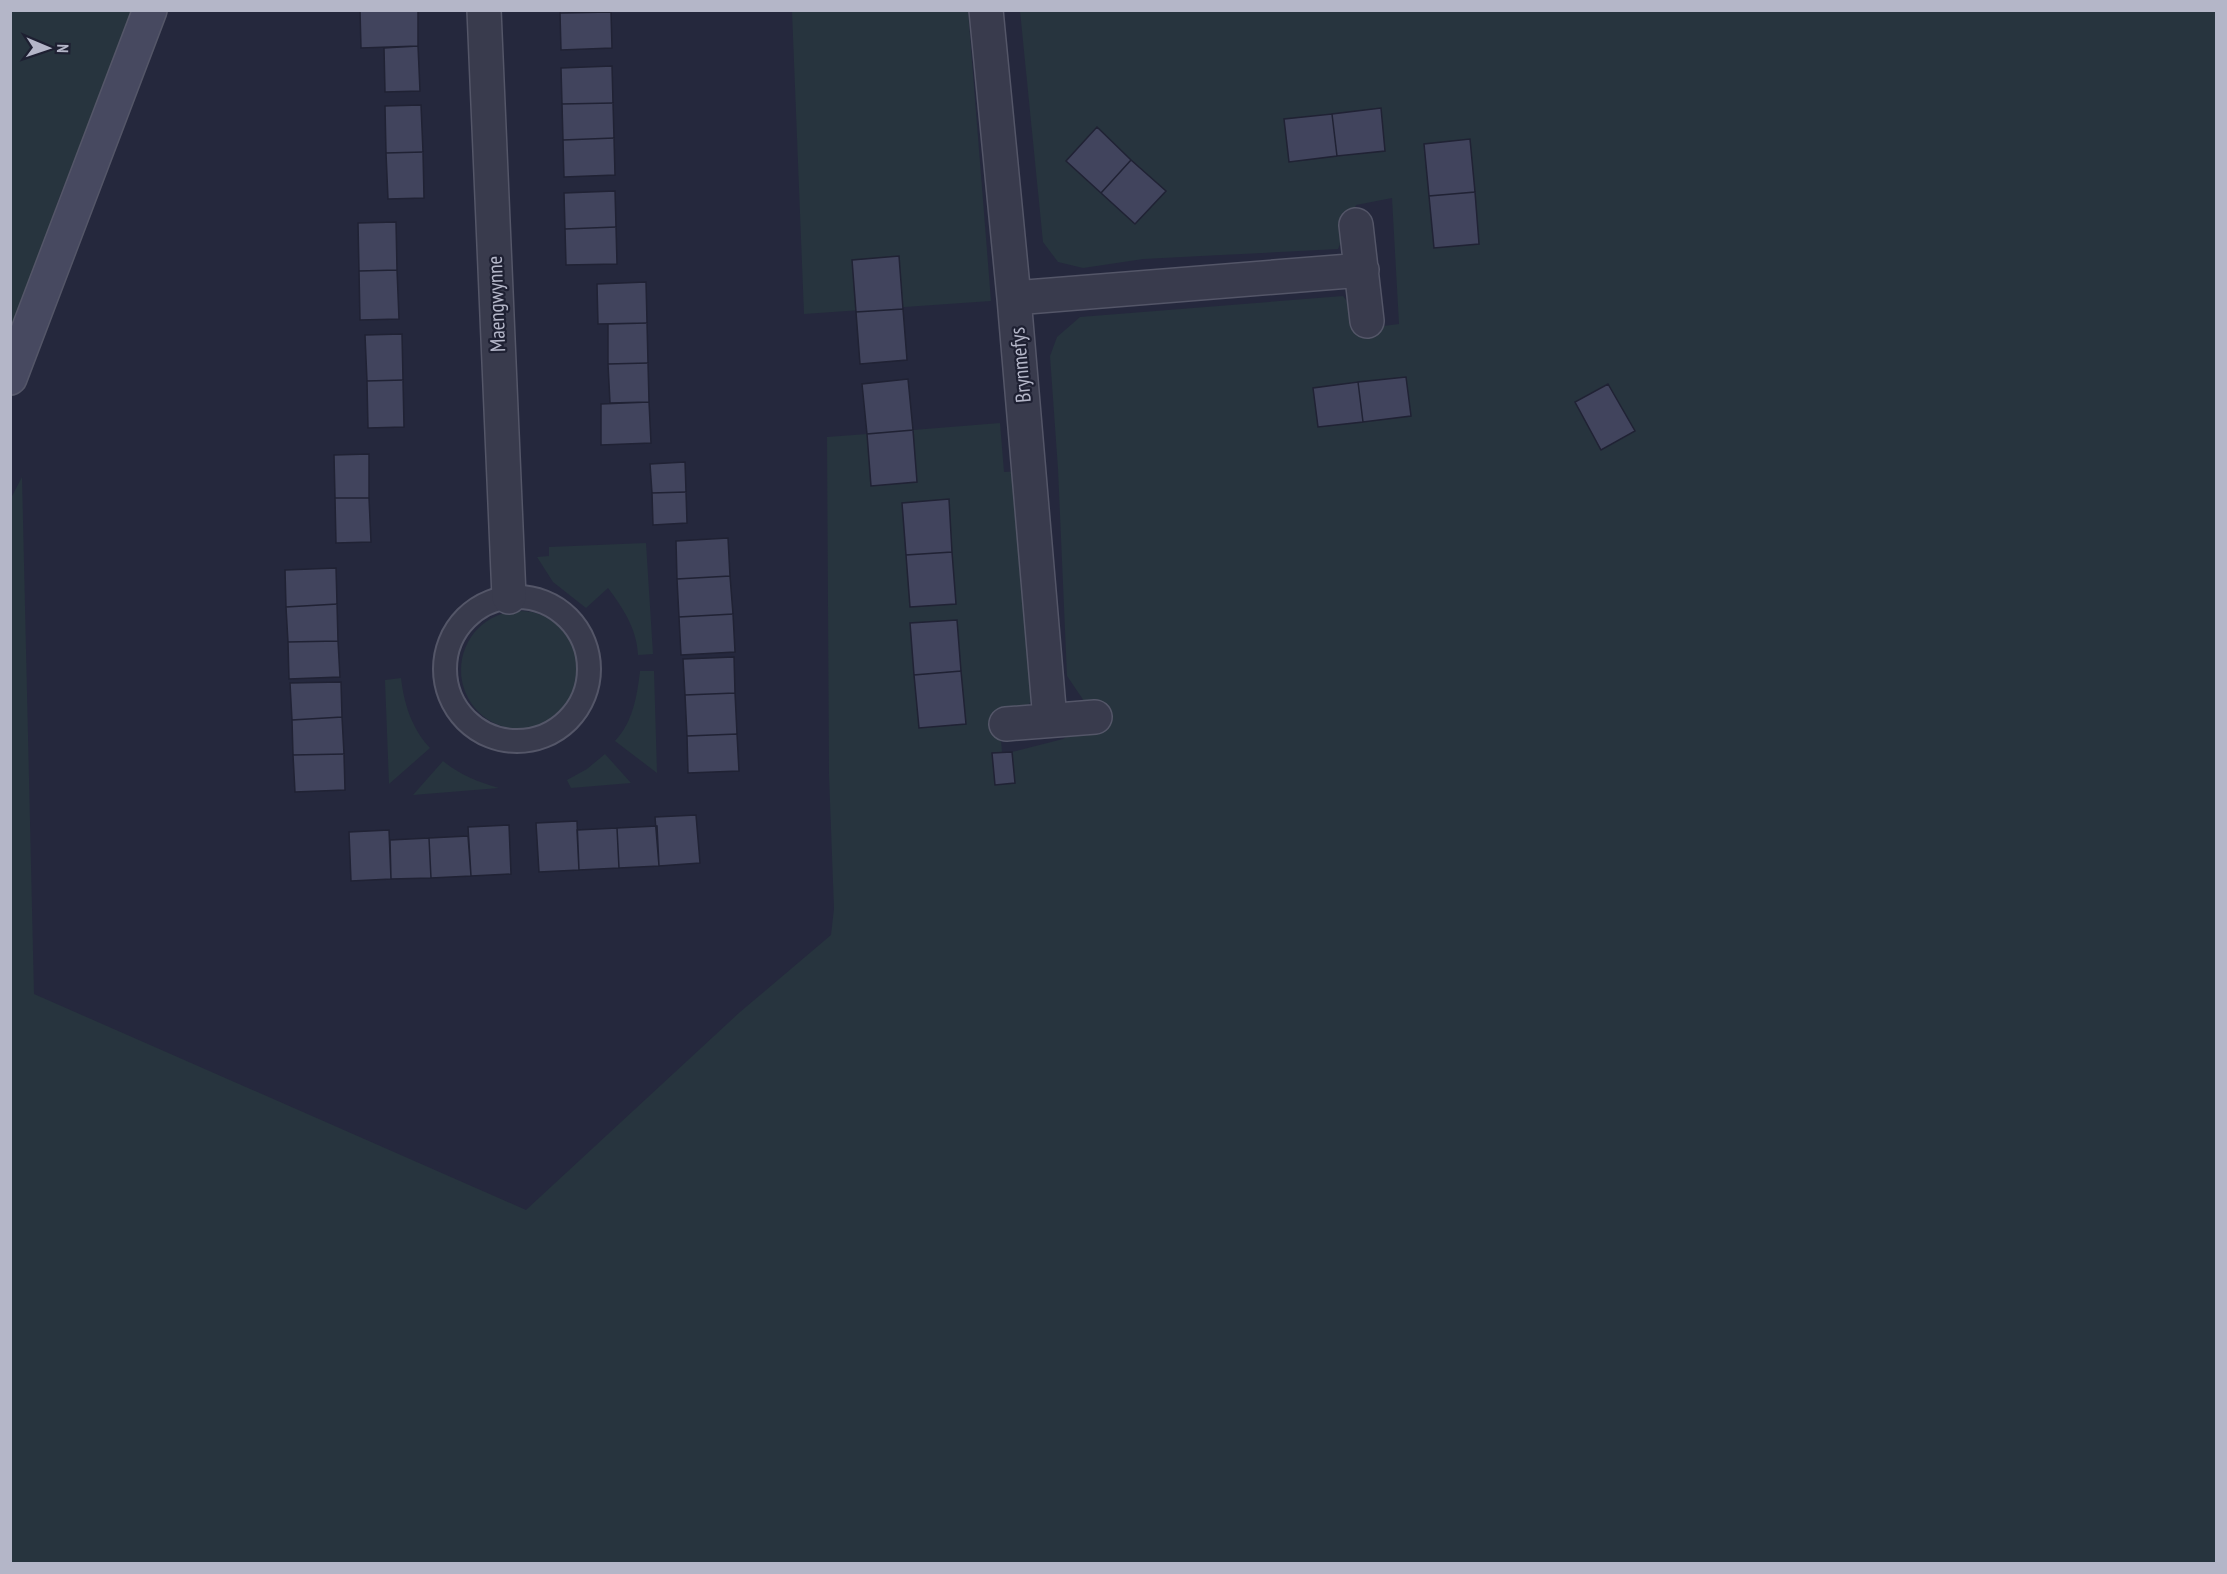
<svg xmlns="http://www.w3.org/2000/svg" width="2227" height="1574" viewBox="0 0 2227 1574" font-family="'PT Sans Narrow',sans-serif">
  <rect width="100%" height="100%" fill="#25283d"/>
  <path fill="#27343e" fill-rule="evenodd" d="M 11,11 L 134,11 L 59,198 L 39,259 L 11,331 Z
    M 792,11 L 968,11 L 991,301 L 804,314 Z
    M 1020,11 L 2216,11 L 2216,1563 L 11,1563 L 10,500 L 22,477 L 34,994 L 526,1210 L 740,1012 L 831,935 L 834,909 L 829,775 L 827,437 L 867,434 L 872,486 L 917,482 L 913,430 L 1000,423 L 1004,472 L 1024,471 L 1039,691 L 1001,740 L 1002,752 L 992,754 L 995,784 L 1014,783 L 1012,752 L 1063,739 L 1095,717 L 1067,676 L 1058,469 L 1050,356 L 1057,337 L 1080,317 L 1343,296 L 1367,328 L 1399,324 L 1392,198 L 1356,205 L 1338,249 L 1143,259 L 1083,268 L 1058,262 L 1043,242 ZM 1406,377 L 1411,416 L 1318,427 L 1313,388 Z
    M 646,543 L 653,654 L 638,655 C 637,629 623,608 608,588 L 586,608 L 553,582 L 537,557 L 549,556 L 549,547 Z
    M461 670a59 59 0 1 1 118 0a59 59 0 1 1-118 0Z
    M 640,671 L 654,671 L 657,773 L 615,741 C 633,722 637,696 640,671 Z
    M 401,678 C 404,704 412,729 430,748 L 389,784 L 385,680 Z
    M 605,754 L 631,783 L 571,788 L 567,780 L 587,769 Z
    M 443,761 C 460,775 478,782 499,788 L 413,795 Z"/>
  <path fill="#41445d" stroke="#202234" stroke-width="1.5" d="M 360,10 L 418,10 L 418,46 L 361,48 Z
    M 560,10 L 611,10 L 611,12 L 560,13 Z
    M 611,12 L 612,48 L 561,50 L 560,13 Z
    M 418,46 L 420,91 L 385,92 L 384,48 Z
    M 612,66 L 613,103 L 562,104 L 561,68 Z
    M 613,103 L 614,138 L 563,140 L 562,104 Z
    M 421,105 L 423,152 L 386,153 L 385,106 Z
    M 1381,108 L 1385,151 L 1337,156 L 1332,114 Z
    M 1332,114 L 1337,156 L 1289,162 L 1284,119 Z
    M 1097,127 L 1131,160 L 1101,193 L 1066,161 Z
    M 614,138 L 615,175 L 564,177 L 563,140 Z
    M 1470,139 L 1475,192 L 1429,196 L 1424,144 Z
    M 423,152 L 424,198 L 388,199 L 386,153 Z
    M 1131,160 L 1166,191 L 1135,224 L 1101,193 Z
    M 615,191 L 616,227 L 565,229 L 564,193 Z
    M 1475,192 L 1479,244 L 1434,248 L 1429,196 Z
    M 396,222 L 397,270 L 359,271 L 358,223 Z
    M 616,227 L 617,264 L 566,265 L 565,229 Z
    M 899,256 L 903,309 L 856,312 L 852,260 Z
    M 397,270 L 399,319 L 360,320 L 359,271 Z
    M 646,282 L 647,323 L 598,324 L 597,284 Z
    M 903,309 L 907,360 L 860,364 L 856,312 Z
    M 647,323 L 648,363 L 608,364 L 608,324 Z
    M 402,334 L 403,380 L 367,381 L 365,335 Z
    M 648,363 L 649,402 L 610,403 L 608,364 Z
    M 1406,377 L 1411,416 L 1363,422 L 1358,382 Z
    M 908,379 L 913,430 L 867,434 L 862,384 Z
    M 403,380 L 404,427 L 368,428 L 367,381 Z
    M 1358,382 L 1363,422 L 1318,427 L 1313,388 Z
    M 1608,384 L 1635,431 L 1601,450 L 1575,402 Z
    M 649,402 L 651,443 L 601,445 L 601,404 Z
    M 913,430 L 917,482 L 871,486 L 867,434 Z
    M 369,454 L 369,498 L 335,498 L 334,455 Z
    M 685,462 L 686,492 L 652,493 L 650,464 Z
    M 686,492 L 687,523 L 653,525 L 652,493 Z
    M 335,498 L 369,498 L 371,542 L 336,543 Z
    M 949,499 L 952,552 L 906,555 L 902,503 Z
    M 728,538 L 730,576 L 677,579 L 676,541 Z
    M 952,552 L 956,604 L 910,607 L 906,555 Z
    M 336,568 L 337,604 L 286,607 L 285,570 Z
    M 730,576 L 733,614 L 679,617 L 677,579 Z
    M 337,604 L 338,641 L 288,642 L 286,607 Z
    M 733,614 L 735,652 L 681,655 L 679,617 Z
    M 957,620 L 961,671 L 914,675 L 910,623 Z
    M 338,641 L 340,677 L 289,679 L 288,642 Z
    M 734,657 L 735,693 L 685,695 L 683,659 Z
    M 961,671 L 966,724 L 919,728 L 914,675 Z
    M 341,682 L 342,717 L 292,720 L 290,683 Z
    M 735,693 L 737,734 L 687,736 L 685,695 Z
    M 342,717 L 344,754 L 293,755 L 292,720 Z
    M 737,734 L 739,771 L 688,773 L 687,736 Z
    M 1012,752 L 1015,783 L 995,785 L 992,753 Z
    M 344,754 L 345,790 L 295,792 L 293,755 Z
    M 696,815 L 700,863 L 659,866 L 655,817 Z
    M 577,821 L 579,870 L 539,872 L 536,823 Z
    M 509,825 L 511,874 L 471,876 L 468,827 Z
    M 657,826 L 659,866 L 619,868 L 617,828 Z
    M 617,828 L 619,868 L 579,870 L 577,830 Z
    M 389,830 L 391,879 L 351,881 L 349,832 Z
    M 468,836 L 471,876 L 431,878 L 429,838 Z
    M 429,838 L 431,878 L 391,879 L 390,840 Z"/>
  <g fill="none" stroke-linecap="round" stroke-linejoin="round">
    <defs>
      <path id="service" d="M445 669a72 72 0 1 1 144 0a72 72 0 1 1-144 0Z"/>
      <path id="minor" d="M 484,10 L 509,597
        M 986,10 L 1014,298 L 1050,720
        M 1356,225 L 1367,321
        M 1014,298 L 1362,270
        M 1006,724 L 1095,717"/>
      <path id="secondary" d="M 10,378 L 150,10"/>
    </defs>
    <use href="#service" stroke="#545668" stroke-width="26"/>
    <use href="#minor" stroke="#545668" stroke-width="36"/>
    <use href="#secondary" stroke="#545668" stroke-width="36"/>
    <use href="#service" stroke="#393b4d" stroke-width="22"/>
    <use href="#minor" stroke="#393b4d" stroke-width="33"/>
    <use href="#secondary" stroke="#474960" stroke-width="33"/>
  </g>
  <g text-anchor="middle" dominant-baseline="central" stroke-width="4.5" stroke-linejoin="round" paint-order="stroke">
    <g font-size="21" fill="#b4b6c8" stroke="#1e2032">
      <text transform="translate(496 304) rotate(-92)">Maengwynne</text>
      <text transform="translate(1020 365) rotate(-95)">Brynmefys</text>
    </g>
  </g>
  <rect width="2227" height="1574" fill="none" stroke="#b4b6c8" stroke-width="24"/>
  <g transform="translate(48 48) rotate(92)" stroke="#1e2032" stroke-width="4.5" paint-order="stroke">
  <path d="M0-4.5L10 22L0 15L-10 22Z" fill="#b4b6c8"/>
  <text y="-9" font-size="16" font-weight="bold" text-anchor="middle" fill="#b4b6c8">N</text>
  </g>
</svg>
